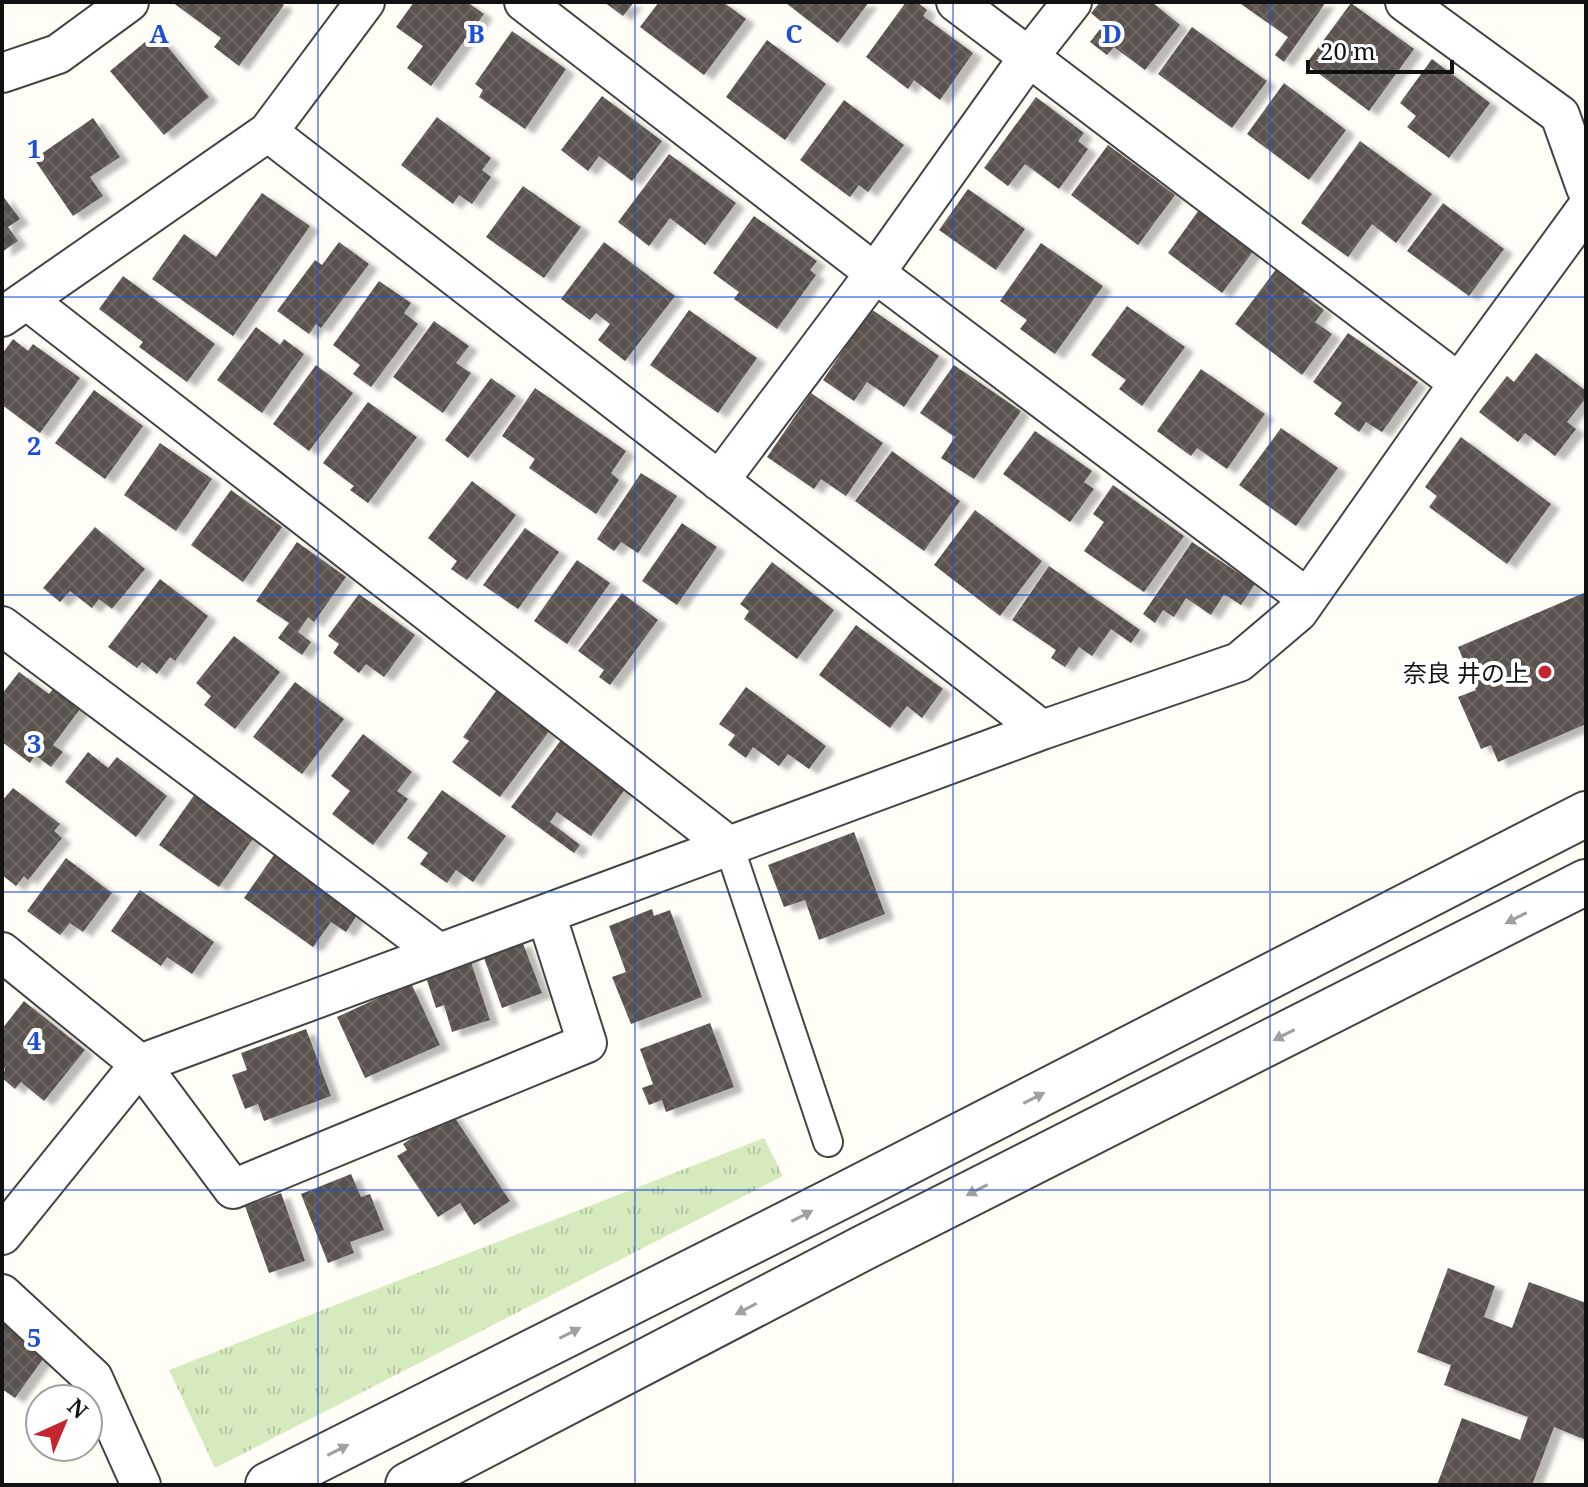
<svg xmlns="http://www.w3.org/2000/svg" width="1588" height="1487" viewBox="0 0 1588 1487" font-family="'Noto Serif','Noto Sans JP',serif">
  <defs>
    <pattern id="park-tufts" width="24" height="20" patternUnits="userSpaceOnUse" patternTransform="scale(2)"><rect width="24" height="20" fill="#d5ebbd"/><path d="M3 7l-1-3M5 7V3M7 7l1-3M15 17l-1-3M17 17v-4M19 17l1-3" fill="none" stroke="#b6c8a1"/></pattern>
    <pattern id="building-cross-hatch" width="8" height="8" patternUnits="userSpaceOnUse" patternTransform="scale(2)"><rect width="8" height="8" fill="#5a524d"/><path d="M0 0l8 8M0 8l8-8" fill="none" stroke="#6d6662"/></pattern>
    <filter id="shadow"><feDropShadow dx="9" dy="5" stdDeviation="2" flood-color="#0004"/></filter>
  </defs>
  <rect width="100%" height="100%" fill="#fffdf5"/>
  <path fill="url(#park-tufts)" d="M 764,1138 L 783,1176 L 215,1468 L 169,1370 Z"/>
  <path fill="url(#building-cross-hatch)" filter="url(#shadow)" d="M 172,2 L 280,2 L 284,5 L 239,66 L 214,47 L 221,38 Z
    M 414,2 L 467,2 L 484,14 L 431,86 L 407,68 L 423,46 L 396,27 Z
    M 604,2 L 634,2 L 623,16 Z
    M 659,2 L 723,2 L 746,19 L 704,75 L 640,27 Z
    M 789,2 L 869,2 L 838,43 L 787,4 Z
    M 906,2 L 917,2 L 927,10 L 923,16 L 973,53 L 940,100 L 914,80 L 908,89 L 866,57 Z
    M 1100,2 L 1152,2 L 1180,25 L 1145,70 L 1114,47 L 1107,55 L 1090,42 L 1104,24 L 1091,13 Z
    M 1238,2 L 1326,2 L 1284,62 L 1275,55 L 1288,37 Z
    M 1351,3 L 1414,49 L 1369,111 L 1306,64 Z
    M 1192,27 L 1267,81 L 1232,128 L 1158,74 Z
    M 512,31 L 566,69 L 525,129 L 479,97 L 483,90 L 475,84 Z
    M 156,33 L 209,97 L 164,135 L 110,71 Z
    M 767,40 L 826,84 L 785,140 L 726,97 Z
    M 1432,59 L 1490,103 L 1449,158 L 1407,127 L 1416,116 L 1400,103 Z
    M 1284,83 L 1346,130 L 1309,180 L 1247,134 Z
    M 602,96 L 662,141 L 632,181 L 599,156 L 588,171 L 561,150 Z
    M 1036,97 L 1084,133 L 1078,141 L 1088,149 L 1059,189 L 1025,164 L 1008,186 L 984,168 Z
    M 844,100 L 904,145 L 868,192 L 859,185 L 850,197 L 800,160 Z
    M 437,117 L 491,158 L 482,170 L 491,177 L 472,204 L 459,195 L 453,204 L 401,165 Z
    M 93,118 L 120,157 L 90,177 L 103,196 L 73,216 L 34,159 Z
    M 1360,141 L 1432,194 L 1396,243 L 1372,224 L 1348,257 L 1301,223 Z
    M 1108,145 L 1175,195 L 1138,245 L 1071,195 Z
    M 669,154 L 736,203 L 705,245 L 670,218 L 649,246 L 618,222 Z
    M 523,186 L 581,227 L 544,278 L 486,237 Z
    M 968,189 L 1025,229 L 996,270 L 939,230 Z
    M 262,193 L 310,226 L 233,336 L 152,279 L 184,234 L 216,257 Z
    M 2,195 L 20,219 L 8,227 L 18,241 L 2,252 Z
    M 1443,203 L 1504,249 L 1469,296 L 1407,251 Z
    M 1199,210 L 1254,250 L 1222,293 L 1168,253 Z
    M 754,216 L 817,261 L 810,270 L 816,275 L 777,329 L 734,299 L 739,292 L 713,273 Z
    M 339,242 L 369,264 L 321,328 L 316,324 L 309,334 L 277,311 L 315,260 L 322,265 Z
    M 604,242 L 675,296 L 625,361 L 598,340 L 610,324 L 596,313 L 590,320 L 561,299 Z
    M 1041,243 L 1103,286 L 1055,354 L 1020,329 L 1027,320 L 1000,301 Z
    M 1277,268 L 1307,290 L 1303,294 L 1324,310 L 1315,322 L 1332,334 L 1302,375 L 1235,324 Z
    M 123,276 L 215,344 L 187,382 L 139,347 L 143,342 L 99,309 Z
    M 379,281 L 411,303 L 404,313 L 418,324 L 371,387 L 353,374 L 360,365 L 333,345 Z
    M 1127,306 L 1185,347 L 1142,406 L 1119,389 L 1126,380 L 1091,355 Z
    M 871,309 L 939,356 L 904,407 L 867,382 L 854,401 L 823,380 Z
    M 689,310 L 757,358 L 718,413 L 650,365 Z
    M 434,321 L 469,346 L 456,363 L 471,373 L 443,413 L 393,377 Z
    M 256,327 L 280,345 L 284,339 L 304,354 L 262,413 L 217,380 Z
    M 1348,333 L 1418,382 L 1382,432 L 1366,422 L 1359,432 L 1334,414 L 1342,403 L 1313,382 Z
    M 13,339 L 28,351 L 33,344 L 80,378 L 40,433 L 2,405 L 2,354 Z
    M 1536,353 L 1586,391 L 1586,398 L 1567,422 L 1576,429 L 1555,456 L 1525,433 L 1518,442 L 1479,412 L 1507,376 L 1514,382 Z
    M 316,365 L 353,393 L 309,451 L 273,424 Z
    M 954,365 L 1021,411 L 974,479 L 941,458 L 955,437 L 920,413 Z
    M 1201,369 L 1265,414 L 1227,469 L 1197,448 L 1191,456 L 1157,431 Z
    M 491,378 L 516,396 L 468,458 L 445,440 Z
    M 535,388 L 626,451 L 611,473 L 619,480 L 596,514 L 529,468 L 535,459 L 502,436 Z
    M 94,390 L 143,426 L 105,479 L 55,443 Z
    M 811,393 L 883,443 L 846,496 L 821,479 L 814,489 L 767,457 Z
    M 368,402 L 417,437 L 368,503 L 350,490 L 354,486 L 323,463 Z
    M 1281,428 L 1338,468 L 1296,526 L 1239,485 Z
    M 1035,431 L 1092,471 L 1084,482 L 1094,489 L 1070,522 L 1003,474 Z
    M 1461,437 L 1551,504 L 1507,564 L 1429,507 L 1437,496 L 1425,487 Z
    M 160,443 L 212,479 L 176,531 L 124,495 Z
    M 892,451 L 960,501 L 924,551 L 855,501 Z
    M 641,473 L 677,496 L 638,553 L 621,542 L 614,551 L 597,539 Z
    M 472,481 L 516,515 L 467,580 L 451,569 L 457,561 L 428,538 Z
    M 1113,485 L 1184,536 L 1144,592 L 1084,551 L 1104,522 L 1093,514 Z
    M 231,490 L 282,527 L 243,582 L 191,545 Z
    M 975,510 L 1042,561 L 1000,616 L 934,565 Z
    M 682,523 L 717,547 L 677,605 L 642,581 Z
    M 95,527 L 145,569 L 112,609 L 99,599 L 92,608 L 70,591 L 60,602 L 43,588 Z
    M 525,528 L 559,552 L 518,609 L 483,585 Z
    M 297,542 L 346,577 L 314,622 L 308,617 L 298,632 L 311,642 L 302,655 L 278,638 L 289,623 L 256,601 Z
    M 1192,542 L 1255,584 L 1241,605 L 1224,594 L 1211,615 L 1186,598 L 1174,617 L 1163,610 L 1155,623 L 1143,614 Z
    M 577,560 L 610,583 L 567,644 L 534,621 Z
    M 772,562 L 834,610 L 797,659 L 744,619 L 749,611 L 740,604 Z
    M 1049,566 L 1140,630 L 1131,643 L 1111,629 L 1092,656 L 1079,647 L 1065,667 L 1051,658 L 1056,650 L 1012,620 Z
    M 160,579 L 208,616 L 175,661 L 170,657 L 157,674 L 142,662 L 137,668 L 108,647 Z
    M 1586,592 L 1586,724 L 1498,762 L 1491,745 L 1481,749 L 1458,697 L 1476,690 L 1458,647 Z
    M 622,593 L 658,620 L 610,685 L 599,677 L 604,670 L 578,651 Z
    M 359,594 L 415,635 L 384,677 L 366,664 L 359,673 L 333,653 L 339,644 L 328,636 Z
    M 856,625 L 943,689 L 922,718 L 907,706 L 890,728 L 819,675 Z
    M 234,636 L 280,672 L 235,729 L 204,705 L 211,696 L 196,683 Z
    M 19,672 L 49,694 L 53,689 L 80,709 L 53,745 L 63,752 L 51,767 L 35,755 L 30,763 L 2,742 L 2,694 Z
    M 295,682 L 344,719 L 302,774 L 253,737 Z
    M 746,687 L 826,746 L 809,769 L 788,754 L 779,766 L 753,747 L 746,758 L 728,745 L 735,735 L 719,724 Z
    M 496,691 L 550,730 L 500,797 L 452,762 L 469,741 L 463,737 Z
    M 363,734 L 412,772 L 397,791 L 408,799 L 373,845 L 332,814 L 350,791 L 331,776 Z
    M 561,740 L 626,788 L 591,836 L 557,812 L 550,822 L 580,845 L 574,853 L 511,807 Z
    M 88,752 L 108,768 L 117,757 L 167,796 L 136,837 L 65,782 Z
    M 13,788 L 60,824 L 54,831 L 62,838 L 28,880 L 24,876 L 16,886 L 2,875 L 2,801 Z
    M 442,790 L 506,836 L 473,882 L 456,870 L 447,883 L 420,864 L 428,853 L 407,838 Z
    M 197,791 L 257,833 L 219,887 L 159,845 Z
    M 854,832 L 885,914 L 819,940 L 805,900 L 784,907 L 768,865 Z
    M 276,852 L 359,912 L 346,932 L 331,922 L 313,947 L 244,898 Z
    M 66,858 L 112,893 L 83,932 L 70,923 L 60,935 L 27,911 Z
    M 140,890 L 214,942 L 192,974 L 167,957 L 161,966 L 111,931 Z
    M 652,909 L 654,916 L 670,910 L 702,997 L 631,1024 L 612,977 L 626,972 L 609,926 Z
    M 522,941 L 542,993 L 502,1008 L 483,955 Z
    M 468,953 L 490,1020 L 452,1032 L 444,1005 L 436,1008 L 423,968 Z
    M 411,983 L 440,1045 L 365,1078 L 337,1017 Z
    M 24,1001 L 85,1050 L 44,1101 L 21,1082 L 15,1089 L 2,1078 L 5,1069 L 2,1067 L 2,1029 Z
    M 710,1023 L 734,1087 L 666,1112 L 662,1100 L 649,1105 L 642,1088 L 653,1084 L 640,1049 Z
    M 306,1029 L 331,1096 L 264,1121 L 258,1104 L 245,1109 L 232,1075 L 247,1070 L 241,1053 Z
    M 451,1112 L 510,1201 L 474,1225 L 460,1203 L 438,1217 L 397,1156 L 407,1150 L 403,1144 Z
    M 351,1174 L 361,1197 L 370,1194 L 384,1230 L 350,1242 L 354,1253 L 328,1263 L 301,1194 Z
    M 281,1193 L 305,1261 L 269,1273 L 245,1206 Z
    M 1448,1268 L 1495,1286 L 1484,1317 L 1512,1328 L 1529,1282 L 1586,1303 L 1586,1440 L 1554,1427 L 1532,1485 L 1437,1485 L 1462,1418 L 1520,1440 L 1528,1417 L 1444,1385 L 1451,1365 L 1417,1352 Z
    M 2,1319 L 48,1352 L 15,1398 L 2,1389 Z"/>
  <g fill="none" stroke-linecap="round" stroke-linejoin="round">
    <defs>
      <path id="pedestrian" d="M 729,846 L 828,1142"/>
      <path id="minor" d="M 524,2 L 875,273 L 1307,598
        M 956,2 L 1459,383
        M 1405,2 L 1560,115 L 1586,188
        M 2,73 L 58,54 L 129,2
        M 268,132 L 1042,730
        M 28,301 L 729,846
        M 2,317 L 268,132 L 365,2
        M 719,481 L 875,273 L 1028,58 L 1072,2
        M 2,626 L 439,953
        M 2,952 L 140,1064 L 233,1189 L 587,1043 L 546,914
        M 2,1235 L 140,1064 L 1042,730 L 1239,662 L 1298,612 L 1459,383 L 1586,209
        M 2,1294 L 93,1378 L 141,1485"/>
      <path id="tertiary" d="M 268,1485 L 846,1194 L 1586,814
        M 408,1485 L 863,1248 L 1586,882"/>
    </defs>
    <use href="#pedestrian" stroke="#444" stroke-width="32"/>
    <use href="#minor" stroke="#444" stroke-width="42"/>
    <use href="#tertiary" stroke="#444" stroke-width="48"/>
    <use href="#pedestrian" stroke="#fff" stroke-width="28"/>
    <use href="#minor" stroke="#fff" stroke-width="38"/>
    <use href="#tertiary" stroke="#fff" stroke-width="44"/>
  </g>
  <defs><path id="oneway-solid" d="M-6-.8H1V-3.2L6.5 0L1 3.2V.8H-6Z" transform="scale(2)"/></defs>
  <g fill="#a0a0a0">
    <use href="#oneway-solid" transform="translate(1516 918) rotate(153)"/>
    <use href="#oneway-solid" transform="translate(1284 1035) rotate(153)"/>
    <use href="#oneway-solid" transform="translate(1034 1098) rotate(-27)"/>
    <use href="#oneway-solid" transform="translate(977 1190) rotate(153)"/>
    <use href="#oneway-solid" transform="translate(802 1216) rotate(-27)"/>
    <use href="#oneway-solid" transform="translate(746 1309) rotate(152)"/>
    <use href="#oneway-solid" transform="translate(570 1333) rotate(-27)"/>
    <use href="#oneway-solid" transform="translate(338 1450) rotate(-27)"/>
  </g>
  <path fill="none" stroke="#1d4ed8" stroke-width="2" stroke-opacity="0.55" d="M 318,2 L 318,1485M 635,2 L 635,1485M 953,2 L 953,1485M 1270,2 L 1270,1485M 2,297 L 1586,297M 2,595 L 1586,595M 2,892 L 1586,892M 2,1190 L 1586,1190"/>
  <circle fill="#c4262e" stroke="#fff" stroke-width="3" cx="1545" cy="672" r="8"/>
  <g text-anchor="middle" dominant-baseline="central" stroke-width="8" stroke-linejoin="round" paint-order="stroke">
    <g font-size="24" fill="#111" stroke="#fff" text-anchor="end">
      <text x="1529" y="672">奈良 井の上</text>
    </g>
  </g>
  <g font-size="26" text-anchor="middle" font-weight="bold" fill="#1d4ed8" stroke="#fff" stroke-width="8" stroke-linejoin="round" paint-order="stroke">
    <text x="159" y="43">A</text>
    <text x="476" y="43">B</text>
    <text x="794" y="43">C</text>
    <text x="1112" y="43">D</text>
    <text x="34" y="158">1</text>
    <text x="34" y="455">2</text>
    <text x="34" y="753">3</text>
    <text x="34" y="1050">4</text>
    <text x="34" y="1347">5</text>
  </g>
  <rect width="1588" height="1487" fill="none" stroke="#111111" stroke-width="8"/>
  <g transform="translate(64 1423) rotate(44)"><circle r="38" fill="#ffffff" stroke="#a0a0a0" stroke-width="2"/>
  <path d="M0-6L14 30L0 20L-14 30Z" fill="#c4262e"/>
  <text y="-12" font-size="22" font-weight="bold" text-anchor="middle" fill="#111111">N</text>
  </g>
  <path d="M1308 60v12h144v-12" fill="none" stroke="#111111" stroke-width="4"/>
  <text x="1320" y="60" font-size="24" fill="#111111" stroke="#ffffff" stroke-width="6" paint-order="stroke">20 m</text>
</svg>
